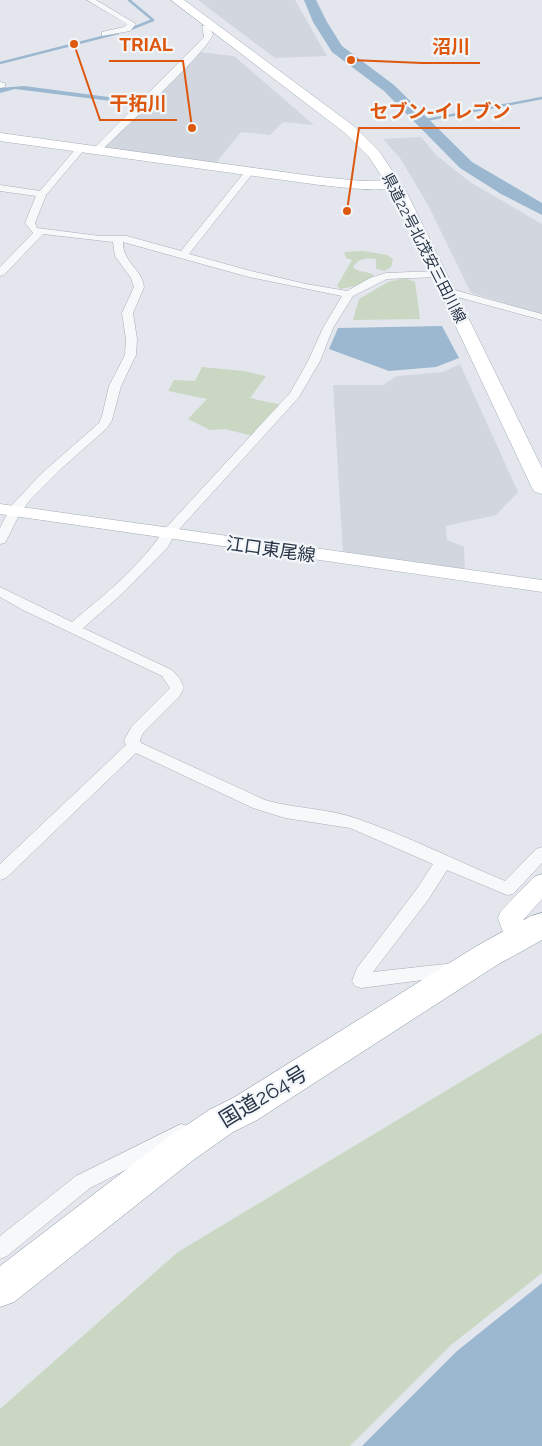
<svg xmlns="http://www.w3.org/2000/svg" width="542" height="1446" viewBox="0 0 542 1446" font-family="Raleway,'Noto Sans JP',sans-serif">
  <rect width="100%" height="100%" fill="#e3e7ed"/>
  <path fill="#d1d6df" d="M 198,0 L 295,0 L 327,56 L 275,58 Z
    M 199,52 L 234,56 L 314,125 L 283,122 L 270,135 L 241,132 L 215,164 L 103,148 Z
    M 421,137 L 436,155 L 470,182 L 542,224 L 542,314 L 471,293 L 428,205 L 400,158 L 383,139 Z
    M 460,364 L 518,492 L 496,515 L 446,526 L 447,540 L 464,547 L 465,571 L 343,554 L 333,385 L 383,385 L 397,376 L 443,372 Z"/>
  <path fill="#c9d7c3" d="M 363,251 L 387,255 L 393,259 L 391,267 L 385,271 L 376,269 L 376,259 C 365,258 359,258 353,267 C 359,273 367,271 374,275 C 365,284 353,287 340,289 L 337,286 L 352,260 L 346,258 L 344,252 Z
    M 405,278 L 415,282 L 420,319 L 353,320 L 359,299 L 388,282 Z
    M 202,367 L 243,371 L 266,376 L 250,398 L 282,405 L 253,436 L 225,429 L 210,430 L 188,419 L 207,399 L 168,391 L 174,380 L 195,381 Z
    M 542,1033 L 542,1273 L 451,1345 L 350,1446 L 0,1446 L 0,1409 L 178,1252 Z"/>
  <path fill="#9bb8d0" d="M 24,86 L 139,101 L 135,104 L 15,89 L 0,93 L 0,88 Z
    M 442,326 L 459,358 L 436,367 L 389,371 L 329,349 L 338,328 Z
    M 542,1283 L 542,1446 L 362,1446 L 457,1351 Z"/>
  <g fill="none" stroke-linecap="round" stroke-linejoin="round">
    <path stroke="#9bb8d0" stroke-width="2.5" d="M 128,30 L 153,20 L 129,0
      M 0,63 L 118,33
      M 421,121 L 542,98"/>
    <path fill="#9bb8d0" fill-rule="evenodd" d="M 304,0 L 316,0 L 327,22 L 342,46 L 394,85 L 472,162 L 542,203 L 542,215 L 501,194 L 460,168 L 384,91 L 332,52 L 313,22 Z"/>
    <defs>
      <path id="street" d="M 87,0 L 96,0 L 136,24 L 130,31 L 102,36 L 102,32 L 124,27 L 127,24 Z
        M 212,24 L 216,26 L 210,29 L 213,34 C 209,50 118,134 100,152 L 94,152 L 94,148 L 204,37 L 202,26 Z
        M 0,82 L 5,83 L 5,87 L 0,88 Z
        M 81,145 L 85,148 L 84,150 L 46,195 L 35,223 L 37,228 L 100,236 L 127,236 L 181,251 L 247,169 L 253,169 L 253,173 L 189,254 L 251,271 L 306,284 L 347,291 L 370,278 L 386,273 L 438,271 L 443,274 L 438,277 L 387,279 L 353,296 L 333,328 L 320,361 L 299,397 L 174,535 L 168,547 L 123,593 L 83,628 L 172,670 L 180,679 L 184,688 L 179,697 L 143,733 L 140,740 L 141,743 L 265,800 C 295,809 328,808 358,819 C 407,836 457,861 505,881 L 536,849 L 542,847 L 542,863 L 513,894 L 507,895 L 447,870 L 428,900 L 373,972 L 455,963 L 461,965 L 464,970 L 461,975 L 361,988 L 355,986 L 352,981 L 357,968 L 416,890 L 433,864 L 350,828 L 285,818 L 253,808 L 136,753 L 6,878 L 0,880 L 0,864 L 126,745 L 124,740 L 132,726 L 170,688 L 162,676 L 23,610 L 0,597 L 0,587 L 72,622 C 104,595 140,567 163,531 L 290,393 L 308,361 L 323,328 L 342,296 L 249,277 L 123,242 C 123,264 142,268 144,287 L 133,313 L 137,339 L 136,355 L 121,386 L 112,420 L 107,428 L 62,468 L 30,500 L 20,513 L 5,543 L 0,544 L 0,528 L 11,506 L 42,473 L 99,423 L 102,416 L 109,386 L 125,355 L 126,339 L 122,313 L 134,287 L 131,278 L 115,256 L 113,242 L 43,234 L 4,275 L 0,276 L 0,267 L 33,233 L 25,223 L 36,196 L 0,191 L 0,185 L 40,191 L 78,146 Z
        M 447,288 L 542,314 L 542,320 L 443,293 L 442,291 L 443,289 Z
        M 181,1124 L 188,1126 L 191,1132 L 188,1138 L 90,1188 L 7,1256 L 0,1259 L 0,1236 L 76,1176 Z"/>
      <path id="secondary" d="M 0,133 L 320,177 L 362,181 L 393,180 L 400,184 C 390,195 335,186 320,185 L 0,141 Z
        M 0,504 L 542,580 L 542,592 L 0,514 Z
        M 542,874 L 542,899 L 523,920 L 529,939 L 526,946 L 517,949 L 508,946 L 498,918 L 501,911 L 534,877 Z"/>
      <path id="primary" d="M 171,0 L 184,0 L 355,127 L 379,151 L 408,195 L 542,468 L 542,494 L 535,492 L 532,488 L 394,195 L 369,157 L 345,133 Z"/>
      <path id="highway" d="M 542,913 L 542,940 L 497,965 L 257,1120 L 233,1132 L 192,1161 L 14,1302 L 0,1307 L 0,1266 L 166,1139 L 209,1110 L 233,1098 L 475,947 L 531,916 Z"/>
    </defs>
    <use href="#street" stroke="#a7aeb8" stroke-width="1"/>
    <use href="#secondary" stroke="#a7aeb8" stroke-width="1"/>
    <use href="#primary" stroke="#a1acba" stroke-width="1"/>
    <use href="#highway" stroke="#8995a5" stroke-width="1"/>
    <use href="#street" fill="#f6f8fa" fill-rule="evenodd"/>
    <use href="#secondary" fill="#fff" fill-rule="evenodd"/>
    <use href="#primary" fill="#fff" fill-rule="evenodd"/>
    <use href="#highway" fill="#fff" fill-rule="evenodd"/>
  </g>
  <g text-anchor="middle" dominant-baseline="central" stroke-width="4.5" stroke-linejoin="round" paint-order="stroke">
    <g font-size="15" fill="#283547" stroke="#f3f6f9">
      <text transform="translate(424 248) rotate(63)">県道22号北茂安三田川線</text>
    </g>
    <g font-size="18" fill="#283547" stroke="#f3f6f9">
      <text transform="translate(271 549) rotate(8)">江口東尾線</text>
    </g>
    <g font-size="21" fill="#283547" stroke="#f3f6f9">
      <text transform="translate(263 1096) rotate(-31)">国道264号</text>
    </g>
  </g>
  <path fill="none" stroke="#de570f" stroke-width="2" d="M192 128L183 61H109M351 60L422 63H480M74 44L100 120H177M347 211L359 128H520"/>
  <g fill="#de570f" stroke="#f3f6f9" stroke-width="2">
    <circle cx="192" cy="128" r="5"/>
    <circle cx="351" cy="60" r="5"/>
    <circle cx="74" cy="44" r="5"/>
    <circle cx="347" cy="211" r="5"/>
  </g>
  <g font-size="19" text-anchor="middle" font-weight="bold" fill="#de570f" stroke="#f3f6f9" stroke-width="4.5" stroke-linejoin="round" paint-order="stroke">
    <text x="146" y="51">TRIAL</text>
    <text x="451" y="53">沼川</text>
    <text x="138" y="110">干拓川</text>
    <text x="440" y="118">セブン-イレブン</text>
  </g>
</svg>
